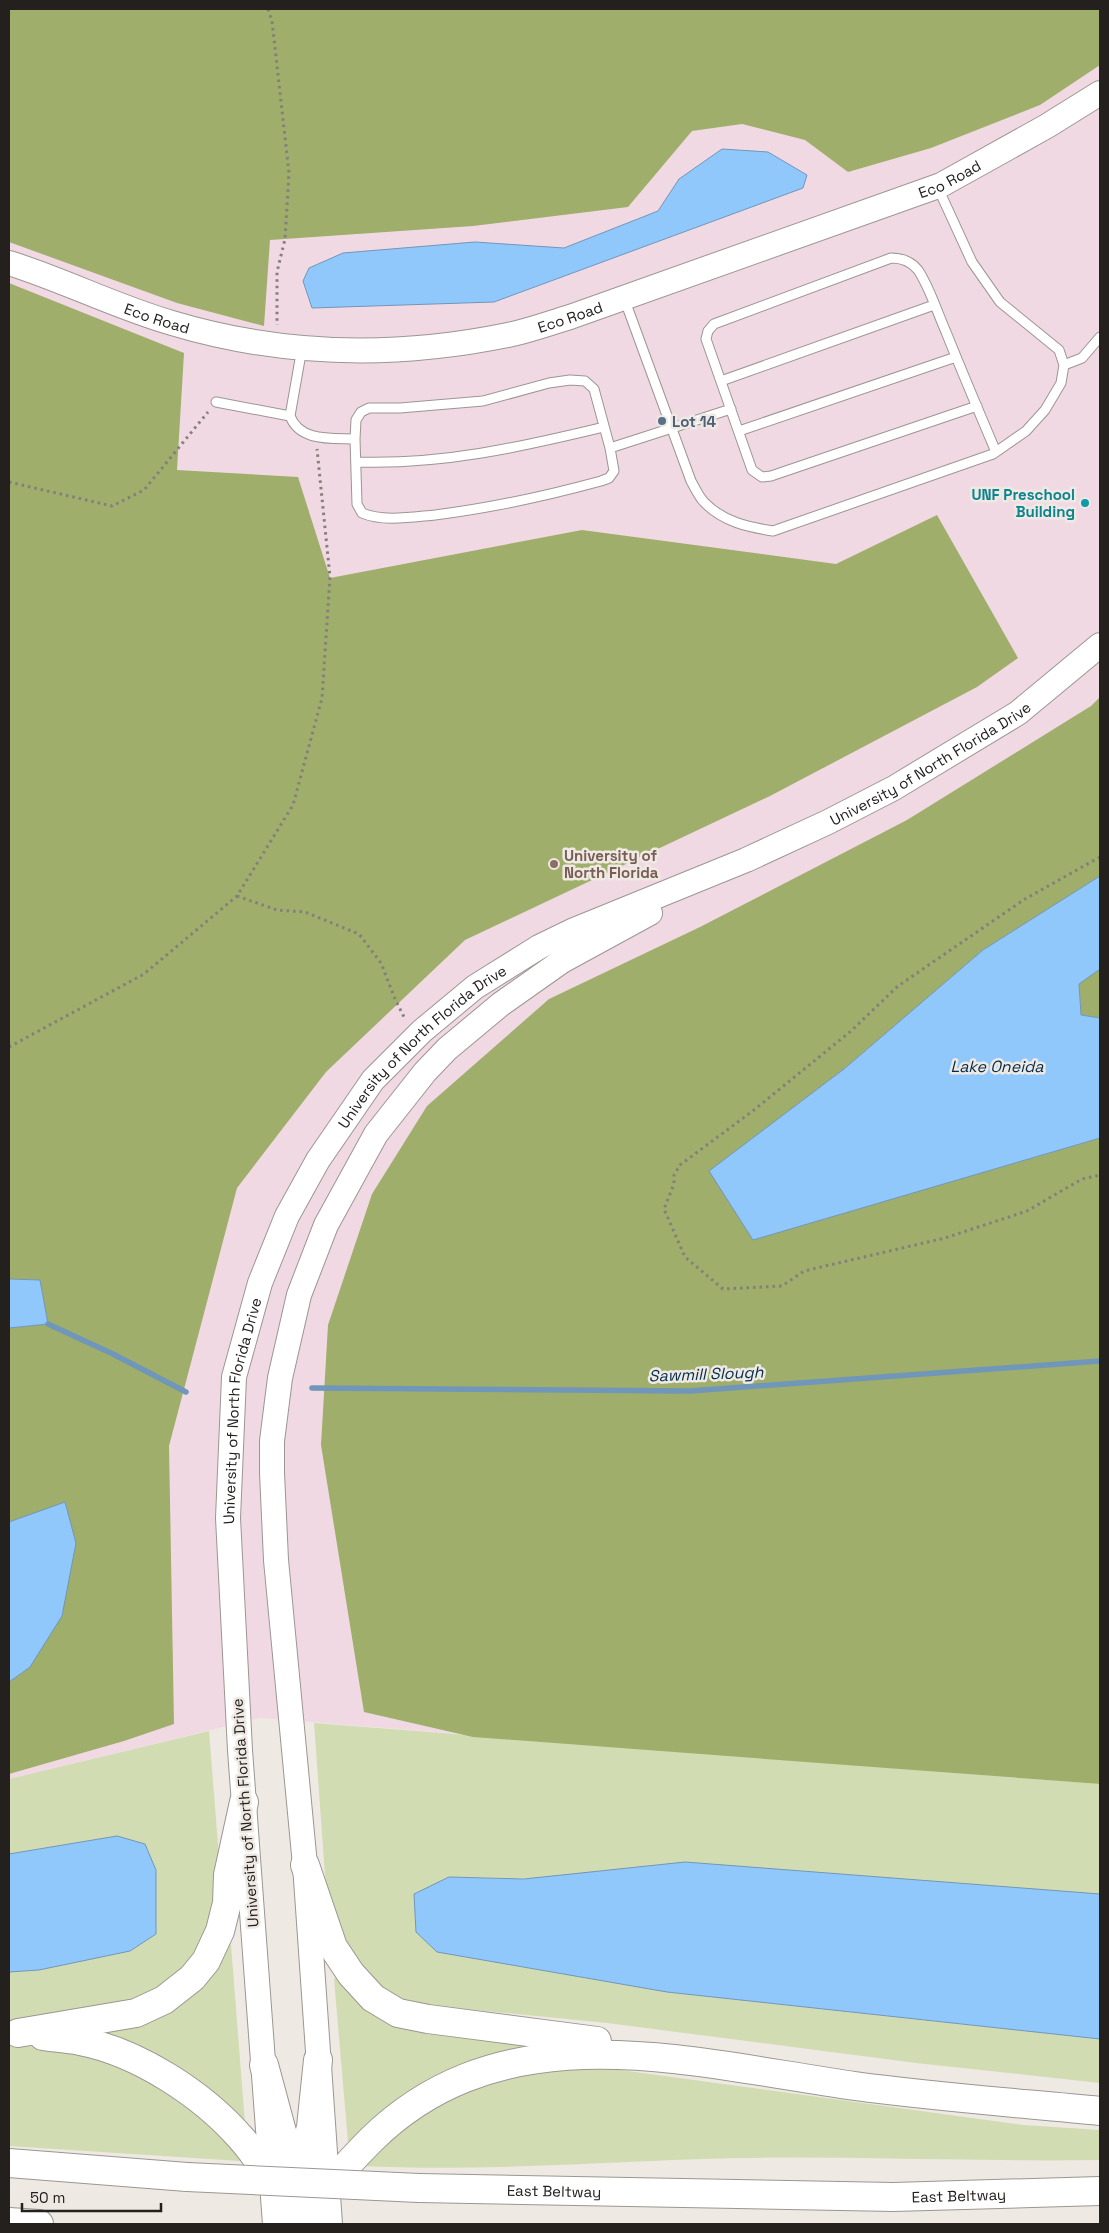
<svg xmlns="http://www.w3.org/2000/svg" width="1109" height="2233" viewBox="0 0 1109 2233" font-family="'Space Grotesk',sans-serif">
  <rect width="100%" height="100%" fill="#efe9e4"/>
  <path fill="#f1d9e4" d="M 9,9 L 1100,9 L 1100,1784 L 260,1718 L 9,1779 Z"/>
  <path fill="#d2dcb3" d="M 314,1723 L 1100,1784 L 1100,1894 L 1005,1887 L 449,1877 L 667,1992 L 1100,2039 L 1100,2083 L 916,2063 L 607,2023 L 403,2003 L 359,1976 L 327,1903 Z
    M 209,1731 L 221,1883 L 217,1919 L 175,1984 L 109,2011 L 9,2022 L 9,1972 L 39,1970 L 130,1951 L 156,1934 L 156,1870 L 117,1836 L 9,1854 L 9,1779 Z
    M 228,1943 L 231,1945 L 245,2123 L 98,2031 Z
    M 338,1975 L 342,1978 L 528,2044 L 528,2047 L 350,2145 L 348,2142 L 334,1979 Z
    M 9,2045 C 83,2047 150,2072 205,2121 C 221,2135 230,2142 240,2161 L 9,2146 Z
    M 584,2067 L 613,2069 L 1024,2125 L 1100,2130 L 1100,2160 C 979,2162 858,2156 737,2158 C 612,2161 487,2172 362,2166 L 408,2121 L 469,2089 L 533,2071 Z"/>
  <path fill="#9fae6a" d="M 9,9 L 1100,9 L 1100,65 L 1040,105 L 931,148 L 848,172 L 805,140 L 742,124 L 692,131 L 628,207 L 473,226 L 270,240 L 264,326 L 177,303 L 9,242 Z
    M 9,283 L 184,353 L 177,470 L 298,477 L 330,578 L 582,530 L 836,564 L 937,515 L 1018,658 L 977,687 L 770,796 L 465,940 L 326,1072 L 237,1188 L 169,1446 L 174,1724 L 124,1741 L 9,1774 L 9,1682 L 30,1667 L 65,1503 L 9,1522 L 9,1328 L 48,1324 L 40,1280 L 9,1279 Z
    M 1100,697 L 1100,876 L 983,950 L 844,1069 L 710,1171 L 753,1240 L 1100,1138 L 1100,1784 L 473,1737 L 364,1712 L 321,1445 L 328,1325 L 372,1194 L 427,1106 L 549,999 L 700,927 L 907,820 L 1091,706 Z
    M 1100,969 L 1100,1018 L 1081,1015 L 1079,983 Z"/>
  <path fill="#91c8fb" stroke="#7096b9" d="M 722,149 L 768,152 L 807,175 L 803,188 L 494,302 L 312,308 L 303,281 L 309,268 L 343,253 L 475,242 L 564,248 L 658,211 L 679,179 Z
    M 1100,876 L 1100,969 L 1079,984 L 1081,1015 L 1100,1018 L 1100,1138 L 753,1240 L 709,1171 L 844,1069 L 983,950 Z
    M 9,1279 L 40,1280 L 48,1324 L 9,1328 Z
    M 65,1502 L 76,1543 L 62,1616 L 30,1667 L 9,1682 L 9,1522 Z
    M 117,1836 L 145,1844 L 156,1870 L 156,1934 L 130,1951 L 39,1970 L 9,1972 L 9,1854 Z
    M 685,1862 L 1100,1894 L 1100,2039 L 667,1992 L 437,1952 L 416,1932 L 414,1894 L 449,1877 L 524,1879 Z"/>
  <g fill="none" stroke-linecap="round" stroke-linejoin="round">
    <path stroke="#7096b9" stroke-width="5.5" d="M 48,1324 L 113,1354 L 186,1392
      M 312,1388 L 690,1391 L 1100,1361"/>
    <defs>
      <path id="lane" d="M 624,298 L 691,481 C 695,488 699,497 704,502 C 723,522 748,527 773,531 L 993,454 L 1026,431 L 1045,410 L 1061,383 L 1064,365 L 1059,350 L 1000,302 L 972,262 L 938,188
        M 302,348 L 290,416 C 300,442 331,438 355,439 L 356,420 L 361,412 L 369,408 L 400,408 L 483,401 L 549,383 L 570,380 L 585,381 L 594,389 L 610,448 L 731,409
        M 1064,365 L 1082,358 L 1100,337
        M 721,381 L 934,305
        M 216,402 L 290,416
        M 977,406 L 771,476 L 762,477 L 752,470 L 706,339 L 708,331 L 714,324 L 891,258 C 901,258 911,261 918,270 C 930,288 937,312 946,332 C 962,372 979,412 996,452
        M 739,431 L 956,357
        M 355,439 L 357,504 L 362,513 C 383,522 412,517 435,515 C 491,508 546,496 601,481 L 609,478 L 614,471 L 610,448
        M 356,462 C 442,465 521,447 604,427"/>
      <g id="secondary">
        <path id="s1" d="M 9,263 C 64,280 116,307 172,323 C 282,356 396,358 508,335 C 529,331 550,323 570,317 L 941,185 L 1047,126 L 1100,93"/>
        <path id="s2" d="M 275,2224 L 240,1750 L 228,1518 L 234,1377 L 260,1283 L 287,1216 L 318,1160 L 373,1080 L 422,1031 L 475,987 L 539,947 L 574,930 L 746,860 L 828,822 L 894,788 L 1018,713 L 1100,645"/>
        <path d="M 330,2224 L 305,1865 L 276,1560 L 272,1473 L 272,1441 L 280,1378 L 299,1295 L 326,1225 L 376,1134 L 425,1072 L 447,1049 L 501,1004 L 562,961 L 650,913"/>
      </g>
      <g id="highway">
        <path d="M 305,1865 L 333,1947 L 351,1974 L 373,1998 L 398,2013 L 428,2019 L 597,2041"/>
        <path d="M 18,2033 L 136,2013 L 164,2000 L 192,1978 L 206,1961 L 220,1931 L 227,1903 L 228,1875 L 244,1802"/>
        <path d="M 43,2036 C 55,2038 68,2038 80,2041 C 138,2052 202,2094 240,2137 C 263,2162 278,2195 294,2224"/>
        <path d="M 264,2065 L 282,2132 L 312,2202"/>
        <path d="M 9,2163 L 187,2177"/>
        <path d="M 297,2180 L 311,2127 L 318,2060"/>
        <path id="s3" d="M 419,2188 L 893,2197 L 1100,2191"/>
        <path d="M 9,2222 L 39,2224"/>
        <path d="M 306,2224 C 321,2192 347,2164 372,2139 C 506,2008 691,2063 855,2086 C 936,2097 1018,2103 1100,2111"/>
      </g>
    </defs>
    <use href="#lane" stroke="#9c9691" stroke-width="11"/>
    <use href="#secondary" stroke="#9c9691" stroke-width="26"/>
    <use href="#highway" stroke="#9c9691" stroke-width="30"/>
    <path stroke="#837f7c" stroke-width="3" stroke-dasharray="2.5 4" stroke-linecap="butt" d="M 268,9 L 272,21 L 289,173 L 285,239 L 277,272 L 277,325
      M 9,482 L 112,506 L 144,490 L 208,412
      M 1100,857 L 1025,899 L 898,986 L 851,1031 L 754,1110 L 680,1165 L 674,1175 L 674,1184 L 664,1209 L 685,1257 L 723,1289 L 782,1286 L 804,1271 L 945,1238 L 1027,1211 L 1082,1179 L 1100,1175
      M 237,896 L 277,910 L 305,912 L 359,934 L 381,963 L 395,999 L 405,1019
      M 9,1047 L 144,974 L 237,896 L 293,805 L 322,698 L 330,577 L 317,449"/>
    <use href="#lane" stroke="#fff" stroke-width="9"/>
    <use href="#secondary" stroke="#fff" stroke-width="24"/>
    <use href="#highway" stroke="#fff" stroke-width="28"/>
    <defs>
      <path id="highway-bridge" d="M 187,2177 L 419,2188"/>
    </defs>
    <use href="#highway-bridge" stroke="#9c9691" stroke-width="30" stroke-linecap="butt"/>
    <use href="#highway-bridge" stroke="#fff" stroke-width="28"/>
  </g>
  <circle fill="#5c6f8a" stroke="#efe9e4" stroke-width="2" cx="662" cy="421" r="5"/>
  <circle fill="#0f9aa8" stroke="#efe9e4" stroke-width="2" cx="1085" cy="503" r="5"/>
  <circle fill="#8d6e63" stroke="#efe9e4" stroke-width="2" cx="554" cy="864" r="5"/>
  <g text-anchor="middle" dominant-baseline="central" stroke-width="5" stroke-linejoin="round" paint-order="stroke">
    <g font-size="15" fill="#23201e" stroke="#efe9e4">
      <text stroke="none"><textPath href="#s1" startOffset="982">Eco Road</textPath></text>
      <text stroke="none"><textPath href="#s1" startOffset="158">Eco Road</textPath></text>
      <text stroke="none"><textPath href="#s1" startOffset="578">Eco Road</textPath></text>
      <text stroke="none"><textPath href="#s2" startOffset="1826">University of North Florida Drive</textPath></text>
      <text stroke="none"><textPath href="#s2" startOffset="1238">University of North Florida Drive</textPath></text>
      <text stroke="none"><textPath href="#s2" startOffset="816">University of North Florida Drive</textPath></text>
      <text transform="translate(245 1813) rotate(-94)">University of North Florida Drive</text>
      <text stroke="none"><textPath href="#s3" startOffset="135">East Beltway</textPath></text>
      <text stroke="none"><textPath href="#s3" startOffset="540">East Beltway</textPath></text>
    </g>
    <g font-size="15" font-weight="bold" fill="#4e5e75" stroke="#efe9e4" text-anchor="start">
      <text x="672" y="421">Lot 14</text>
    </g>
    <g font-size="15" font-weight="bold" fill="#0d838f" stroke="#efe9e4" text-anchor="end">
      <text x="1075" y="494">UNF Preschool<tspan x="1075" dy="17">Building</tspan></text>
    </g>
    <g font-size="15" font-weight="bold" fill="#785e54" stroke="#efe9e4" text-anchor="start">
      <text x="564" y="855">University of<tspan x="564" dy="17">North Florida</tspan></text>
    </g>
    <g font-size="16" font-style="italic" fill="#002b4b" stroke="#efe9e4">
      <text x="997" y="1066">Lake Oneida</text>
      <text transform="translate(706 1374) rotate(-2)">Sawmill Slough</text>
    </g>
  </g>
  <rect width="1109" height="2233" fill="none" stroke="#23201e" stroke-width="20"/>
  <path d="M22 2203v8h139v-8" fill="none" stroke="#23201e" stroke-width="2.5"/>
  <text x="30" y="2203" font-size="15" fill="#23201e" stroke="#efe9e4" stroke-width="4" paint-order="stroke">50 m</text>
</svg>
